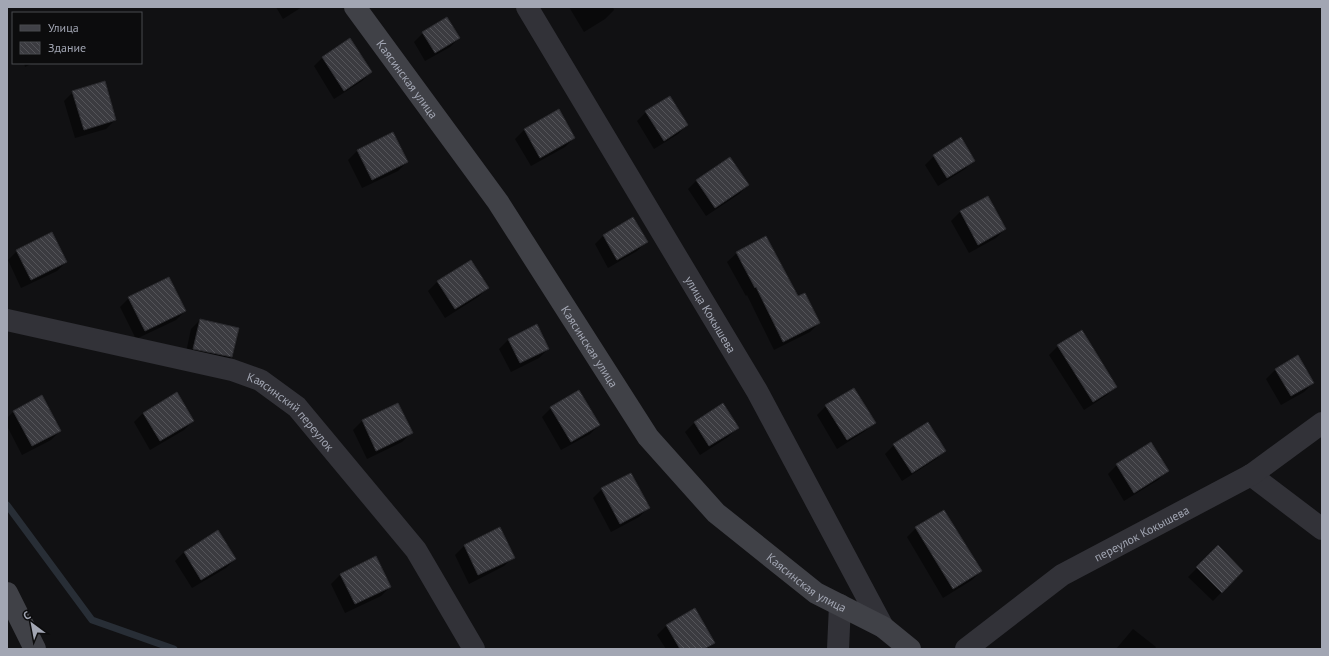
<svg xmlns="http://www.w3.org/2000/svg" width="1329" height="656" viewBox="0 0 1329 656" font-family="'PT Sans',sans-serif">
  <defs>
    <pattern id="building-back-hatch" width="6" height="6" patternUnits="userSpaceOnUse"><rect width="6" height="6" fill="#3b3b40"/><path d="M-1 5l2 2M0 0l6 6M5-1l2 2" fill="none" stroke="#545459"/></pattern>
  </defs>
  <rect width="100%" height="100%" fill="#111113"/>
  <path fill="#0007" d="M 276,7 L 302,7 L 283,19 Z
    M 569,7 L 613,7 L 614,10 L 605,19 L 584,32 Z
    M 423,33 L 459,38 L 450,47 L 425,61 L 414,42 Z
    M 323,57 L 371,72 L 362,81 L 334,99 L 314,66 Z
    M 24,63 L 33,63 L 25,67 Z
    M 73,92 L 115,120 L 106,129 L 75,138 L 64,101 Z
    M 558,111 L 574,138 L 565,147 L 531,166 L 515,139 L 524,130 Z
    M 646,112 L 687,125 L 678,134 L 654,149 L 637,121 Z
    M 358,150 L 407,162 L 398,171 L 362,188 L 348,160 Z
    M 934,156 L 974,160 L 965,169 L 938,186 L 925,165 Z
    M 697,180 L 748,185 L 739,194 L 706,216 L 688,189 Z
    M 987,197 L 1005,229 L 996,238 L 969,253 L 951,221 L 960,212 Z
    M 604,235 L 646,242 L 637,251 L 608,268 L 595,244 Z
    M 17,251 L 66,262 L 57,271 L 21,288 L 8,260 Z
    M 737,253 L 797,298 L 819,323 L 810,332 L 774,350 L 747,295 L 746,296 L 727,262 Z
    M 437,282 L 488,288 L 478,297 L 445,318 L 428,291 Z
    M 129,298 L 185,311 L 176,320 L 136,339 L 120,307 Z
    M 200,320 L 232,357 L 222,366 L 185,357 L 191,329 Z
    M 536,326 L 548,349 L 539,358 L 511,372 L 499,349 L 508,340 Z
    M 1058,346 L 1116,386 L 1107,395 L 1084,410 L 1049,355 Z
    M 1297,357 L 1313,383 L 1304,392 L 1281,405 L 1266,379 L 1275,370 Z
    M 42,396 L 60,431 L 51,440 L 22,455 L 7,426 L 7,418 L 13,412 Z
    M 397,404 L 411,433 L 402,442 L 367,459 L 353,430 L 362,421 Z
    M 723,405 L 737,428 L 728,437 L 700,455 L 685,432 L 694,423 Z
    M 826,406 L 874,422 L 865,431 L 837,449 L 817,415 Z
    M 551,408 L 599,425 L 590,434 L 561,450 L 542,417 Z
    M 143,413 L 193,421 L 184,430 L 150,450 L 134,422 Z
    M 894,445 L 945,450 L 936,459 L 902,481 L 885,454 Z
    M 1117,465 L 1167,471 L 1158,480 L 1124,501 L 1108,474 Z
    M 602,489 L 648,508 L 639,517 L 611,532 L 593,498 Z
    M 944,511 L 981,571 L 972,580 L 943,598 L 907,537 L 916,528 Z
    M 500,529 L 513,557 L 504,566 L 469,584 L 455,555 L 464,546 Z
    M 1218,547 L 1242,571 L 1213,601 L 1188,577 Z
    M 184,552 L 235,559 L 226,568 L 192,588 L 175,561 Z
    M 376,558 L 390,587 L 381,596 L 345,613 L 331,584 L 340,575 Z
    M 694,609 L 714,643 L 707,649 L 666,649 L 657,635 L 666,626 Z
    M 1133,629 L 1156,647 L 1155,649 L 1116,649 Z"/>
  <g fill="none" stroke-linecap="round" stroke-linejoin="round">
    <path stroke="#282e36" stroke-width="7" d="M 7,505 L 92,620 L 174,649"/>
  </g>
  <path fill="url(#building-back-hatch)" stroke="#2b2b2f" d="M 447,17 L 460,38 L 435,53 L 422,32 Z
    M 350,38 L 372,72 L 344,91 L 322,57 Z
    M 105,81 L 116,120 L 84,130 L 72,91 Z
    M 670,96 L 688,125 L 664,141 L 645,111 Z
    M 559,109 L 575,138 L 540,158 L 524,129 Z
    M 393,132 L 408,162 L 372,180 L 357,150 Z
    M 961,137 L 975,161 L 947,178 L 933,155 Z
    M 730,157 L 749,185 L 715,208 L 696,180 Z
    M 988,196 L 1006,229 L 978,245 L 960,211 Z
    M 633,217 L 648,242 L 617,260 L 603,235 Z
    M 52,232 L 67,262 L 31,280 L 16,250 Z
    M 766,236 L 798,296 L 805,293 L 820,323 L 783,342 L 756,287 L 755,288 L 736,252 Z
    M 471,260 L 489,288 L 455,309 L 437,281 Z
    M 169,277 L 186,311 L 145,331 L 128,297 Z
    M 200,319 L 239,328 L 232,357 L 193,349 Z
    M 537,324 L 549,349 L 520,363 L 508,339 Z
    M 1082,330 L 1117,387 L 1093,402 L 1057,345 Z
    M 1298,355 L 1314,383 L 1291,396 L 1275,369 Z
    M 854,388 L 876,423 L 847,440 L 825,405 Z
    M 579,390 L 600,425 L 571,442 L 550,407 Z
    M 177,392 L 194,421 L 160,441 L 143,413 Z
    M 42,395 L 61,431 L 32,446 L 13,411 Z
    M 398,403 L 413,433 L 376,451 L 362,420 Z
    M 723,403 L 739,428 L 709,446 L 694,422 Z
    M 928,422 L 946,451 L 912,473 L 893,444 Z
    M 1151,442 L 1169,471 L 1134,493 L 1116,464 Z
    M 631,473 L 650,508 L 620,524 L 601,488 Z
    M 944,510 L 982,571 L 953,589 L 915,527 Z
    M 500,527 L 515,558 L 478,575 L 464,545 Z
    M 218,530 L 236,559 L 201,580 L 184,552 Z
    M 1218,545 L 1243,571 L 1222,593 L 1196,567 Z
    M 376,556 L 391,587 L 355,604 L 340,574 Z
    M 695,608 L 715,643 L 704,649 L 680,649 L 666,625 Z"/>
  <g fill="none" stroke-linecap="round" stroke-linejoin="round">
    <g stroke="#323238" stroke-width="22">
      <path id="s1" d="M 527,7 L 757,391 L 883,627"/>
      <path id="s2" d="M 7,320 L 232,370 L 260,380 L 297,407 L 416,550 L 474,649"/>
      <path d="M 1251,475 L 1322,529"/>
      <path d="M 838,649 L 840,605"/>
      <path id="s3" d="M 966,649 L 1062,575 L 1251,475 L 1322,423"/>
    </g>
    <g stroke="#404147" stroke-width="22">
      <path id="s4" d="M 355,7 L 498,202 L 648,437 L 716,513 L 816,593 L 883,627 L 910,649"/>
      <path d="M 7,593 L 35,649"/>
    </g>
  </g>
  <g text-anchor="middle" dominant-baseline="central" stroke-width="3" stroke-linejoin="round" paint-order="stroke">
    <g font-size="12" fill="#a2a6b3" stroke="#0c0c0d">
      <text stroke="none"><textPath href="#s4" startOffset="89">Каясинская улица</textPath></text>
      <text stroke="none"><textPath href="#s1" startOffset="358">улица Кокышева</textPath></text>
      <text stroke="none"><textPath href="#s4" startOffset="413">Каясинская улица</textPath></text>
      <text stroke="none"><textPath href="#s2" startOffset="304">Каясинский переулок</textPath></text>
      <text stroke="none"><textPath href="#s3" startOffset="211">переулок Кокышева</textPath></text>
      <text stroke="none"><textPath href="#s4" startOffset="737">Каясинская улица</textPath></text>
    </g>
  </g>
  <rect width="1329" height="656" fill="none" stroke="#a2a6b3" stroke-width="16"/>
  <rect x="12" y="12" width="130" height="52" fill="#0c0c0d" stroke="#484a4f"/>
  <rect x="20" y="25" width="20" height="6" fill="#404147" stroke="#484a4f"/>
  <text x="48" y="32" font-size="12" fill="#a2a6b3">Улица</text>
  <rect x="20" y="42" width="20" height="12" fill="url(#building-back-hatch)" stroke="#484a4f"/>
  <text x="48" y="52" font-size="12" fill="#a2a6b3">Здание</text>
  <g transform="translate(32 624) rotate(328)" stroke="#0c0c0d" stroke-width="3" paint-order="stroke">
  <path d="M0-3L7 15L0 10L-7 15Z" fill="#a2a6b3"/>
  <text y="-6" font-size="11" font-weight="bold" text-anchor="middle" fill="#a2a6b3">С</text>
  </g>
</svg>
